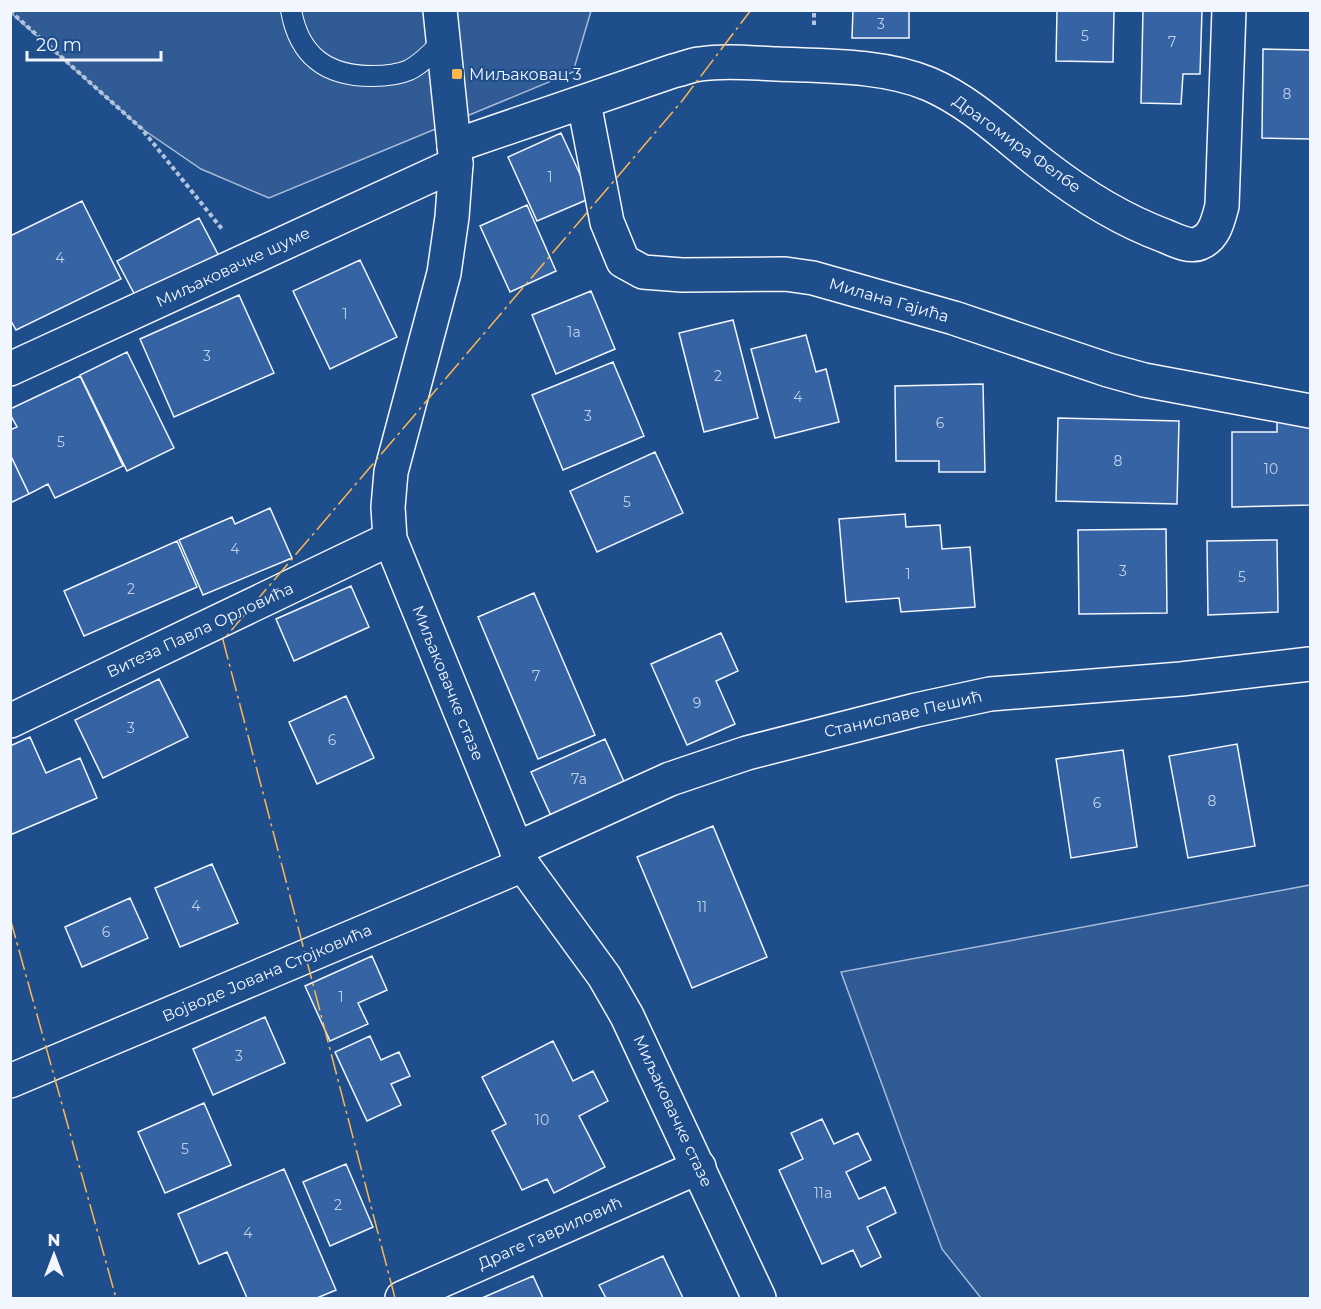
<svg xmlns="http://www.w3.org/2000/svg" width="1321" height="1309" viewBox="0 0 1321 1309" font-family="Montserrat,sans-serif">
  <rect width="100%" height="100%" fill="#1f4e8c"/>
  <path fill="#305b95" stroke="#a8bbd7" stroke-width="1.5" d="M 11,10 L 591,11 L 573,72 L 269,198 L 201,169 L 141,128 L 11,13 Z
    M 1310,885 L 1310,1298 L 981,1298 L 942,1249 L 841,972 Z"/>
  <path fill="#3563a3" stroke="#f2f6ff" stroke-width="1.5" d="M 853,10 L 909,10 L 909,38 L 852,38 Z
    M 1057,10 L 1114,10 L 1113,62 L 1056,61 Z
    M 1143,10 L 1202,10 L 1200,74 L 1183,74 L 1181,104 L 1141,103 Z
    M 1263,49 L 1310,50 L 1310,139 L 1262,138 Z
    M 561,133 L 591,198 L 537,221 L 508,157 Z
    M 82,201 L 121,279 L 16,330 L 10,319 L 10,236 Z
    M 527,205 L 556,271 L 510,292 L 480,226 Z
    M 199,218 L 220,258 L 138,301 L 117,261 Z
    M 360,260 L 397,337 L 330,369 L 293,291 Z
    M 591,291 L 615,349 L 556,374 L 532,315 Z
    M 239,295 L 274,373 L 174,417 L 140,339 Z
    M 733,320 L 758,418 L 704,432 L 679,333 Z
    M 806,335 L 816,372 L 826,369 L 839,422 L 775,438 L 751,349 Z
    M 127,352 L 174,448 L 127,471 L 80,375 Z
    M 613,362 L 644,436 L 563,470 L 532,395 Z
    M 80,376 L 123,466 L 55,498 L 48,484 L 29,494 L 10,454 L 10,430 L 17,427 L 10,414 L 10,409 Z
    M 983,384 L 985,472 L 939,472 L 939,461 L 896,461 L 895,386 Z
    M 1058,418 L 1179,421 L 1177,504 L 1056,501 Z
    M 1310,419 L 1310,505 L 1232,507 L 1232,432 L 1277,432 L 1277,420 Z
    M 655,452 L 683,513 L 597,552 L 570,491 Z
    M 10,454 L 29,494 L 10,503 Z
    M 270,508 L 292,558 L 203,595 L 179,540 L 232,517 L 235,524 Z
    M 905,514 L 906,527 L 940,525 L 942,549 L 970,547 L 975,607 L 901,612 L 899,598 L 846,602 L 839,519 Z
    M 1166,529 L 1167,613 L 1079,614 L 1078,530 Z
    M 1277,540 L 1278,612 L 1208,615 L 1207,541 Z
    M 177,541 L 197,587 L 84,636 L 64,591 Z
    M 351,586 L 369,627 L 294,661 L 276,619 Z
    M 534,593 L 595,735 L 538,759 L 478,617 Z
    M 721,633 L 738,671 L 716,681 L 735,724 L 687,745 L 651,664 Z
    M 159,679 L 188,737 L 103,778 L 75,720 Z
    M 346,696 L 374,758 L 317,784 L 289,722 Z
    M 30,737 L 46,773 L 80,758 L 97,798 L 10,835 L 10,746 Z
    M 605,739 L 626,786 L 552,818 L 531,772 Z
    M 1237,744 L 1255,846 L 1188,858 L 1169,756 Z
    M 1123,750 L 1137,847 L 1071,858 L 1056,759 Z
    M 713,826 L 767,957 L 692,988 L 637,857 Z
    M 212,864 L 238,923 L 180,947 L 155,888 Z
    M 130,898 L 148,938 L 82,967 L 65,927 Z
    M 372,956 L 387,990 L 358,1003 L 368,1024 L 330,1041 L 305,986 Z
    M 265,1017 L 285,1063 L 213,1095 L 193,1049 Z
    M 370,1036 L 381,1060 L 399,1052 L 410,1076 L 391,1084 L 401,1105 L 367,1121 L 335,1052 Z
    M 553,1041 L 573,1081 L 593,1071 L 608,1101 L 579,1116 L 605,1167 L 554,1193 L 547,1179 L 522,1190 L 492,1131 L 506,1124 L 482,1077 Z
    M 204,1103 L 231,1165 L 165,1193 L 138,1132 Z
    M 822,1119 L 834,1144 L 858,1133 L 871,1160 L 846,1172 L 859,1199 L 885,1187 L 896,1213 L 867,1227 L 881,1257 L 861,1267 L 853,1250 L 822,1264 L 779,1170 L 803,1159 L 791,1133 Z
    M 346,1164 L 373,1227 L 330,1246 L 303,1182 Z
    M 284,1169 L 336,1290 L 317,1298 L 247,1298 L 227,1252 L 199,1264 L 178,1214 Z
    M 663,1256 L 683,1298 L 606,1298 L 599,1285 Z
    M 533,1276 L 543,1298 L 482,1298 Z"/>
  <g fill="none" stroke-linecap="round" stroke-linejoin="round">
    <defs>
      <path id="service" d="M 291,10 C 299,56 327,76 372,76 C 384,76 398,75 409,70 C 423,63 434,50 444,40"/>
      <path id="minor" d="M 584,103 L 607,222 L 623,261 L 643,272 L 682,275 L 785,274 L 813,278 L 954,318 L 1108,370 L 1144,380 L 1310,411
        M 454,146 L 673,71 C 682,69 691,65 700,64 C 725,60 751,63 777,64 C 826,66 883,65 929,84 C 973,103 1007,138 1044,166 C 1080,194 1122,220 1165,236 C 1175,240 1189,248 1200,243 C 1215,237 1218,220 1222,206 L 1229,10
        M 10,369 L 456,164
        M 10,721 L 390,539
        M 516,849 L 670,779 L 747,753 L 916,710 L 990,694 L 1181,679 L 1310,664
        M 10,1081 L 523,865
        M 402,1298 L 699,1167"/>
      <path id="tertiary" d="M 440,10 L 456,164 L 452,217 L 444,273 L 391,472 L 388,507 L 390,539 L 523,865 L 604,976 L 627,1016 L 759,1298"/>
    </defs>
    <use href="#service" stroke="#f2f6ff" stroke-width="22"/>
    <use href="#minor" stroke="#f2f6ff" stroke-width="36"/>
    <use href="#tertiary" stroke="#f2f6ff" stroke-width="36"/>
    <path stroke="#b3c4dc" stroke-width="4" stroke-dasharray="4.5 3" stroke-linecap="butt" d="M 10,11 L 141,128 L 222,229
      M 814,25 L 814,10"/>
    <use href="#service" stroke="#1f4e8c" stroke-width="20"/>
    <use href="#minor" stroke="#1f4e8c" stroke-width="33"/>
    <use href="#tertiary" stroke="#1f4e8c" stroke-width="33"/>
    <path stroke="#ffb74d" stroke-width="1.5" stroke-dasharray="21 4.5 3 4.5" stroke-linecap="butt" d="M 10,918 L 116,1298
      M 395,1298 L 223,640 L 682,101 L 751,10"/>
  </g>
  <rect fill="#ffb74d" stroke="#1f4e8c" stroke-width="2" x="451" y="68" width="12" height="12" rx="3"/>
  <g text-anchor="middle" dominant-baseline="central" stroke-width="4.5" stroke-linejoin="round" paint-order="stroke">
    <g font-size="14" fill="#c3d1e8">
      <text x="881" y="24">3</text>
      <text x="1085" y="36">5</text>
      <text x="1172" y="42">7</text>
      <text x="1287" y="94">8</text>
      <text x="550" y="177">1</text>
      <text x="60" y="258">4</text>
      <text x="345" y="314">1</text>
      <text x="574" y="332">1a</text>
      <text x="207" y="356">3</text>
      <text x="718" y="376">2</text>
      <text x="798" y="397">4</text>
      <text x="588" y="416">3</text>
      <text x="940" y="423">6</text>
      <text x="61" y="442">5</text>
      <text x="1118" y="461">8</text>
      <text x="1271" y="469">10</text>
      <text x="627" y="502">5</text>
      <text x="235" y="549">4</text>
      <text x="1123" y="571">3</text>
      <text x="908" y="574">1</text>
      <text x="1242" y="577">5</text>
      <text x="131" y="589">2</text>
      <text x="536" y="676">7</text>
      <text x="697" y="703">9</text>
      <text x="131" y="728">3</text>
      <text x="332" y="740">6</text>
      <text x="579" y="779">7a</text>
      <text x="1212" y="801">8</text>
      <text x="1097" y="803">6</text>
      <text x="196" y="906">4</text>
      <text x="702" y="907">11</text>
      <text x="106" y="932">6</text>
      <text x="341" y="997">1</text>
      <text x="239" y="1056">3</text>
      <text x="542" y="1120">10</text>
      <text x="185" y="1149">5</text>
      <text x="823" y="1193">11a</text>
      <text x="338" y="1205">2</text>
      <text x="248" y="1233">4</text>
    </g>
    <g font-size="16" fill="#f2f6ff" stroke="#1f4e8c" text-anchor="start">
      <text x="469" y="74">Миљаковац 3</text>
    </g>
    <g font-size="16" fill="#f2f6ff" stroke="#1f4e8c">
      <text transform="translate(1017 144) rotate(36)">Драгомира Фелбе</text>
      <text transform="translate(233 267) rotate(-25)">Миљаковачке шуме</text>
      <text transform="translate(889 300) rotate(16)">Милана Гајића</text>
      <text transform="translate(200 630) rotate(-25)">Витеза Павла Орловића</text>
      <text transform="translate(448 683) rotate(68)">Миљаковачке стазе</text>
      <text transform="translate(903 714) rotate(-13)">Станиславе Пешић</text>
      <text transform="translate(267 973) rotate(-23)">Војводе Јована Стојковића</text>
      <text transform="translate(673 1111) rotate(65)">Миљаковачке стазе</text>
      <text transform="translate(550 1233) rotate(-24)">Драге Гавриловић</text>
    </g>
  </g>
  <rect width="1321" height="1309" fill="none" stroke="#f2f6ff" stroke-width="24"/>
  <g transform="translate(54 1255)" stroke="#1f4e8c" stroke-width="4.5" paint-order="stroke">
  <path d="M0-4.5L10 22L0 15L-10 22Z" fill="#f2f6ff"/>
  <text y="-9" font-size="16" font-weight="bold" text-anchor="middle" fill="#f2f6ff">N</text>
  </g>
  <path d="M27 51v9h134v-9" fill="none" stroke="#f2f6ff" stroke-width="3"/>
  <text x="36" y="51" font-size="18" fill="#f2f6ff" stroke="#1f4e8c" stroke-width="4.5" paint-order="stroke">20 m</text>
</svg>
